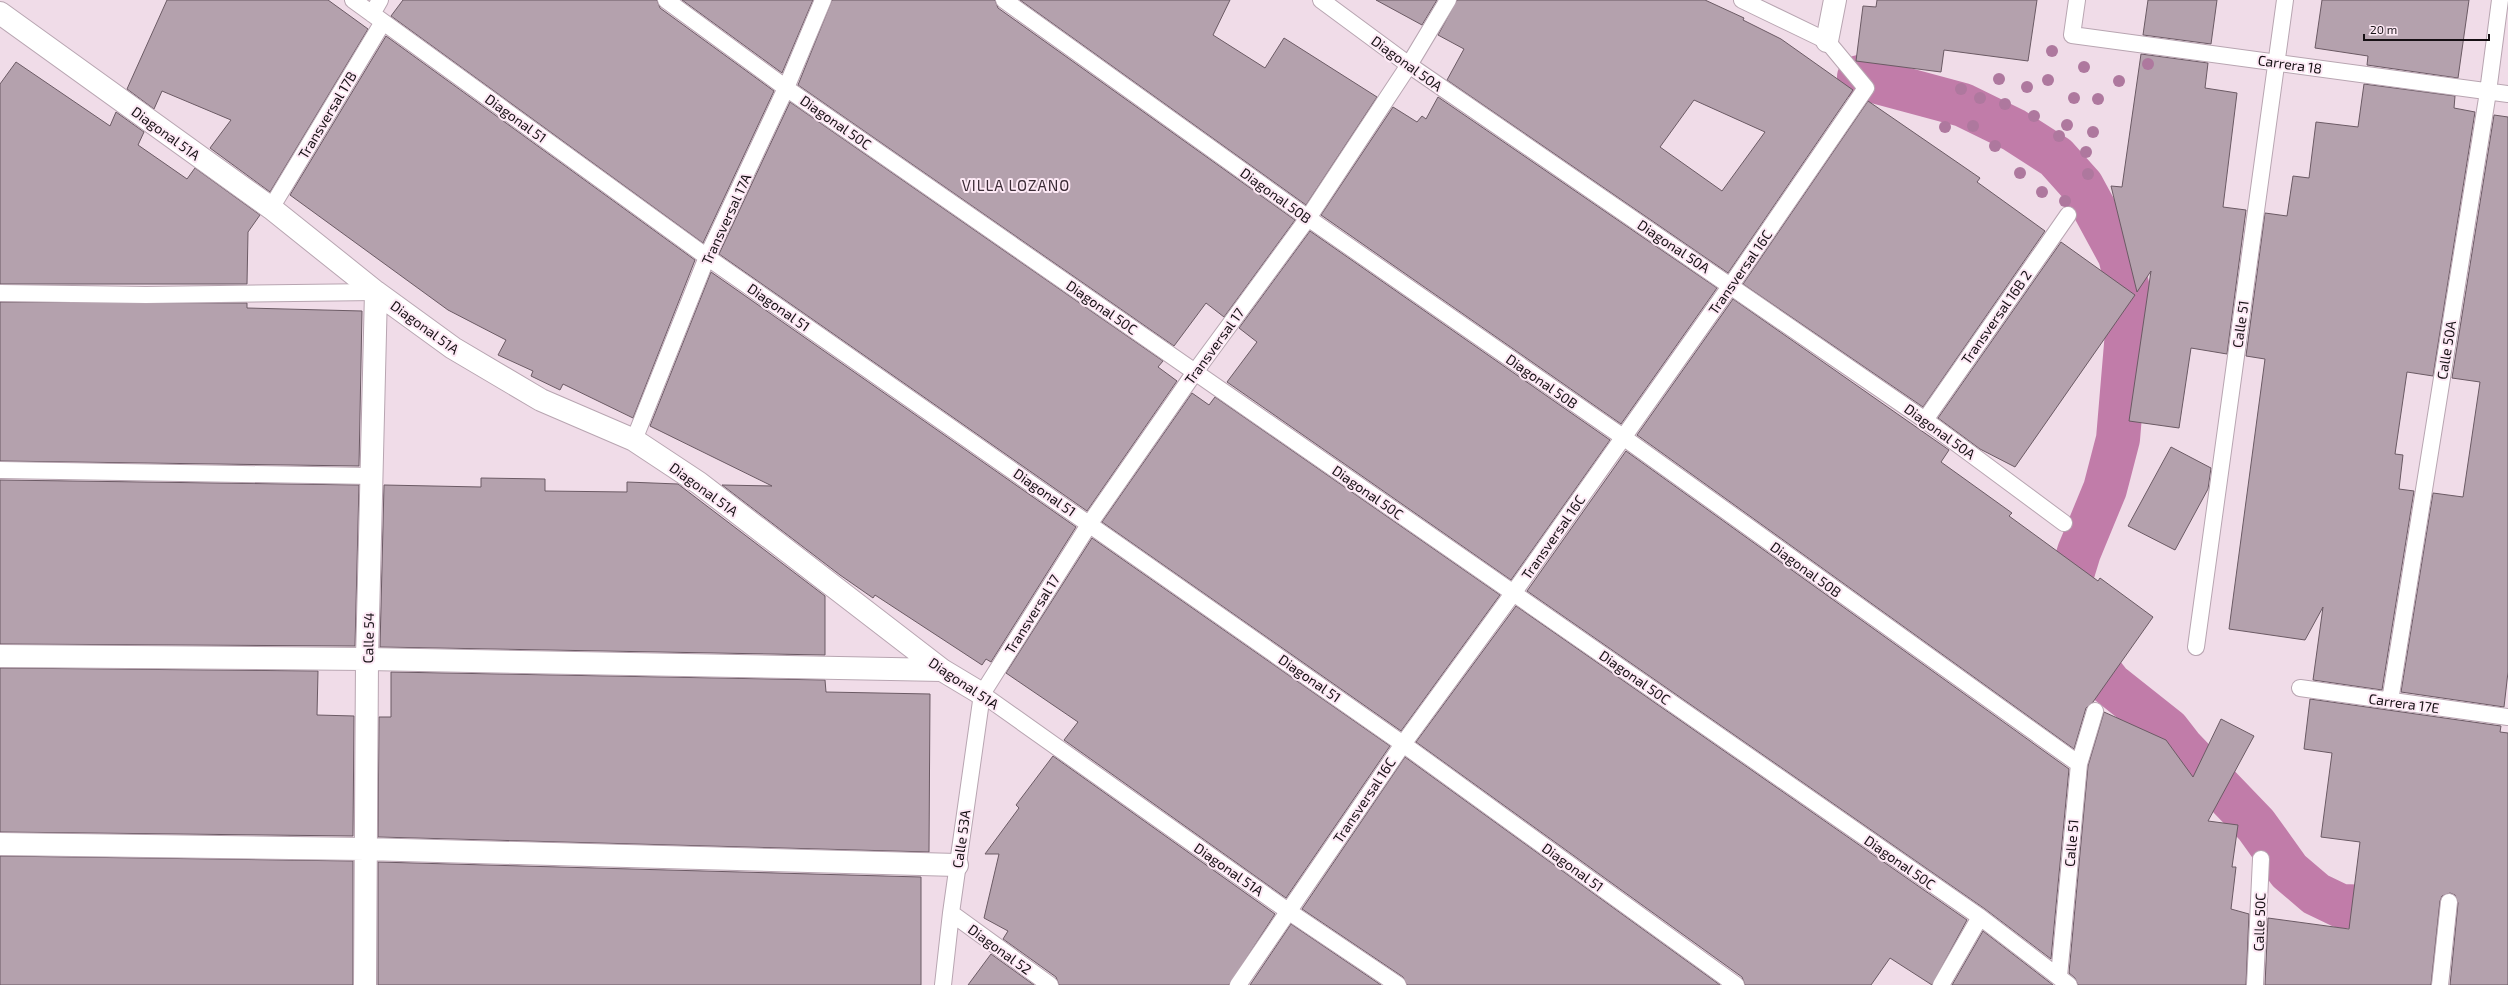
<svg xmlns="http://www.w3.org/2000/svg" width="2508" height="985" viewBox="0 0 2508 985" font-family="'Exo 2',sans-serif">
  <rect width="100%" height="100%" fill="#f0dce8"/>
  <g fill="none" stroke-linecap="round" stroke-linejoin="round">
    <path stroke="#c17ca9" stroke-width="44" d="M 1859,77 L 1963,105 L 2014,130 L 2056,157 L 2082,186 L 2120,256 L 2130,297 L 2118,439 L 2105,489 L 2079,552 L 2068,588 L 2067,611 L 2075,637 L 2095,665 L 2110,684 L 2168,730 L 2182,748 L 2256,825 L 2289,871 L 2316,894 L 2341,906 L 2373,907 L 2415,901 L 2450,890 L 2474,887 L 2508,890"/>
  </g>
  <path fill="#b4a1ad" stroke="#6b5a64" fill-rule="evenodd" d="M 167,0 L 328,0 L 368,29 L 270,192 L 210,148 L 231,120 L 162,91 L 154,109 L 127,89 Z
    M 403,0 L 657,0 L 660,8 L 774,91 L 703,243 L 391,16 Z
    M 682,0 L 813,0 L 782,73 Z
    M 832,0 L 995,0 L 998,8 L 1295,220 L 1224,317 L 1206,303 L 1174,346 L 798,85 Z
    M 1020,0 L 1230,0 L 1213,35 L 1265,68 L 1284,38 L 1377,97 L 1306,205 Z
    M 1376,0 L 1437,0 L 1422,25 Z
    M 1457,0 L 1705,0 L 1744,18 L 1743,20 L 1781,39 L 1853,90 L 1728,273 L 1447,80 L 1464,49 L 1438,35 ZM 1694,100 L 1765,132 L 1722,191 L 1660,147 Z
    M 1877,0 L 2037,0 L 2028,61 L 1944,50 L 1941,72 L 1856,61 L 1863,6 L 1876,7 Z
    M 2148,0 L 2217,0 L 2211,44 L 2143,35 Z
    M 2322,0 L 2469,0 L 2458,78 L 2367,65 L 2368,56 L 2315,48 Z
    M 386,36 L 695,260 L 633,418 L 563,384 L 560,390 L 531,376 L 533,371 L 498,355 L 506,340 L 448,310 L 290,195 Z
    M 2141,54 L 2208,63 L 2205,88 L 2237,93 L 2223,207 L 2246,210 L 2227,354 L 2191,348 L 2179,428 L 2129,421 L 2151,271 L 2137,292 L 2111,186 L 2122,187 Z
    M 16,62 L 110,126 L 116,112 L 144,132 L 138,145 L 187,179 L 195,168 L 260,215 L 248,232 L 247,284 L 0,284 L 0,84 Z
    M 2364,84 L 2455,96 L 2454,108 L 2475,112 L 2433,376 L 2407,372 L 2395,454 L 2403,455 L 2399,489 L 2414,491 L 2382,690 L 2313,680 L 2323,607 L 2305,640 L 2229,629 L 2265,359 L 2246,356 L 2265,213 L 2287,216 L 2293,176 L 2309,178 L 2316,122 L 2358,127 Z
    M 1438,97 L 1717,288 L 1621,424 L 1321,215 L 1393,107 L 1417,122 L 1422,116 L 1426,119 Z
    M 1868,101 L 1980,178 L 1977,182 L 2045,231 L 1923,407 L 1743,284 Z
    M 790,102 L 1163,361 L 1158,367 L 1177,381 L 1087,511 L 719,254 Z
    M 2494,115 L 2508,117 L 2508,672 L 2504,707 L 2401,692 L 2433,493 L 2463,497 L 2480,382 L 2452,378 Z
    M 1310,231 L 1610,440 L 1511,580 L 1227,382 L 1257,342 L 1239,328 Z
    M 2061,242 L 2135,295 L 2015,467 L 1980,449 L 1938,418 Z
    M 711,272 L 1076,527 L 991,662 L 986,659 L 982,665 L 875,595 L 873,598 L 840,575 L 722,485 L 772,486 L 650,426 Z
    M 1733,299 L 1949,450 L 1941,462 L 2012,513 L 2009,516 L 2098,581 L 2100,578 L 2153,617 L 2093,702 L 2086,708 L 2074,749 L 1637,435 Z
    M 0,302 L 247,303 L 247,308 L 362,311 L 359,466 L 0,461 Z
    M 1192,393 L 1209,405 L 1215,397 L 1500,595 L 1401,731 L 1102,522 Z
    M 2171,447 L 2211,468 L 2208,489 L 2175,550 L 2128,526 Z
    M 1626,451 L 2069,769 L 2051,959 L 1985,909 L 1527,591 Z
    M 481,478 L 545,479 L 545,491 L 627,492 L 627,482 L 678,484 L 825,596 L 825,655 L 380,647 L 384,485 L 481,487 Z
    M 0,480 L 359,485 L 355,646 L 0,644 Z
    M 1092,538 L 1390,746 L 1286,898 L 1064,740 L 1078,722 L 1006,673 Z
    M 1516,606 L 1967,920 L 1932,985 L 1890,958 L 1871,985 L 1745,985 L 1742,977 L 1416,742 Z
    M 0,668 L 318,671 L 317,715 L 354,716 L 353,836 L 0,832 Z
    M 391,672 L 825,680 L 826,692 L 930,694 L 929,852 L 378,837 L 379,717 L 391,717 Z
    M 2310,699 L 2501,726 L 2500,732 L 2508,733 L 2508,985 L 2450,985 L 2458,903 L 2455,895 L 2450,893 L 2442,896 L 2440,901 L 2431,985 L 2265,985 L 2268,918 L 2349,929 L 2360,842 L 2321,837 L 2332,753 L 2304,749 Z
    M 2104,712 L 2166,740 L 2193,777 L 2221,719 L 2254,736 L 2208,821 L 2238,825 L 2232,867 L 2236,867 L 2231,909 L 2249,914 L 2246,985 L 2078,985 L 2075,978 L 2069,973 L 2088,766 Z
    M 1053,756 L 1275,914 L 1229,985 L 1059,985 L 1056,977 L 1003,939 L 1008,931 L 984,918 L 999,854 L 985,854 L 1019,808 L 1016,805 Z
    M 1405,757 L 1720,985 L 1407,985 L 1403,977 L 1302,909 Z
    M 0,856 L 353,861 L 353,985 L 0,985 Z
    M 378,862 L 921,877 L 921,985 L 378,985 Z
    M 1291,924 L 1381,985 L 1250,985 Z
    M 1983,931 L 2053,985 L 1952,985 Z
    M 991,954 L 1034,985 L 968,985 Z"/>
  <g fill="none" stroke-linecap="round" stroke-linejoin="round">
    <defs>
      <path id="lane" d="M 353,0 L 707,257 L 1403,744 L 1736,985
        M 666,0 L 786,88 L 1980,917 L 2069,985
        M 1004,0 L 1308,218 L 1623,437 L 2079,764
        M 1321,0 L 1409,65 L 1925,420 L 2064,523
        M 2077,0 L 2072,35 L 2508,94
        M 372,14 L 380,0
        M 271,208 L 383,22
        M 0,293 L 146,295 L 376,292
        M 1925,420 L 2068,215
        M 634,440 L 707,257 L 786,88 L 823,0
        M 0,470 L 371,476
        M 2196,647 L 2285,0
        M 2300,688 L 2508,717
        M 982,694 L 1288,911 L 1398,985
        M 2390,701 L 2488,92 L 2500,0
        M 951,913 L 1050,985
        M 2059,976 L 2079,764 L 2095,711
        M 943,985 L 951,913 L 982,694 L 1090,523 L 1195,372 L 1308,218 L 1409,65 L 1448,0
        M 1238,985 L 1403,744 L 1514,592 L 1731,285 L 1866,88 L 1827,41 L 1742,0
        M 1941,985 L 1980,917
        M 2255,985 L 2261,859
        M 2440,985 L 2449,902"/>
      <path id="street" d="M 0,13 L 271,208 L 376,292 L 453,348 L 541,400 L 634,440 L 699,483 L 942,670 L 982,694
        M 1827,41 L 1835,0
        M 0,656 L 367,659 L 942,670
        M 0,844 L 365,849 L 957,865
        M 365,985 L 367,659 L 376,292"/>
    </defs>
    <use href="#lane" stroke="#b8a5b1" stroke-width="18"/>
    <use href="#street" stroke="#b8a5b1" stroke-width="24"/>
    <use href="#lane" stroke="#fff" stroke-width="16"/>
    <use href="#street" stroke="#fff" stroke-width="22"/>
  </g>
  <g fill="#ae789e">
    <circle cx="2052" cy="51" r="6"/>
    <circle cx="2148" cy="64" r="6"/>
    <circle cx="2084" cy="67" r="6"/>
    <circle cx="1999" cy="79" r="6"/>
    <circle cx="2048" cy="80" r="6"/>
    <circle cx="2119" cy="81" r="6"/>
    <circle cx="2027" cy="87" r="6"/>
    <circle cx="1961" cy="89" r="6"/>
    <circle cx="1980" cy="98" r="6"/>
    <circle cx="2074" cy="98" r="6"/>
    <circle cx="2098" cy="99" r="6"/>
    <circle cx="2005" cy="104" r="6"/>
    <circle cx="2034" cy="116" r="6"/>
    <circle cx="2067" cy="125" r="6"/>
    <circle cx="1973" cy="126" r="6"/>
    <circle cx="1945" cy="127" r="6"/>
    <circle cx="2093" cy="132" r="6"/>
    <circle cx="2059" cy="136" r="6"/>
    <circle cx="1995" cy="146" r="6"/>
    <circle cx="2086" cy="152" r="6"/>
    <circle cx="2020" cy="173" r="6"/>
    <circle cx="2088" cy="174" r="6"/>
    <circle cx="2042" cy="192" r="6"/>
    <circle cx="2065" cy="201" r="6"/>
  </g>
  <g text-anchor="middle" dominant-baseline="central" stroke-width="4" stroke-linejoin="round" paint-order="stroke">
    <g font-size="14" fill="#161014" stroke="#fde9f5">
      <text transform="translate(1407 63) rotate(36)">Diagonal 50A</text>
      <text transform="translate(2290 64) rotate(8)">Carrera 18</text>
      <text transform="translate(327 115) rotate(-59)">Transversal 17B</text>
      <text transform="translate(516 118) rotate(36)">Diagonal 51</text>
      <text transform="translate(836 122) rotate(35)">Diagonal 50C</text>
      <text transform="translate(166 133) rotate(36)">Diagonal 51A</text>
      <text transform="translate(1276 195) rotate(36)">Diagonal 50B</text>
      <text transform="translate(726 219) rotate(-65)">Transversal 17A</text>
      <text transform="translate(1674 246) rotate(34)">Diagonal 50A</text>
      <text transform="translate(1740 272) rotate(-55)">Transversal 16C</text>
      <text transform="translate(779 307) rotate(35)">Diagonal 51</text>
      <text transform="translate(1102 307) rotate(35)">Diagonal 50C</text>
      <text transform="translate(1996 317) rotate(-55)">Transversal 16B 2</text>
      <text transform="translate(2240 324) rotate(-82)">Calle 51</text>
      <text transform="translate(425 327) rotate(36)">Diagonal 51A</text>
      <text transform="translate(1214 346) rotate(-54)">Transversal 17</text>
      <text transform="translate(2446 350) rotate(-81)">Calle 50A</text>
      <text transform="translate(1542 381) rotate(35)">Diagonal 50B</text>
      <text transform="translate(1940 431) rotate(36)">Diagonal 50A</text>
      <text transform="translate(704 489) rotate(36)">Diagonal 51A</text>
      <text transform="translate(1045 492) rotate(35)">Diagonal 51</text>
      <text transform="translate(1368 492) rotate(35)">Diagonal 50C</text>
      <text transform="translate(1553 537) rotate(-55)">Transversal 16C</text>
      <text transform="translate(1806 569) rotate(36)">Diagonal 50B</text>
      <text transform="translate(1032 614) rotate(-58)">Transversal 17</text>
      <text transform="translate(368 638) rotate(-89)">Calle 54</text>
      <text transform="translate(1635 677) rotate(35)">Diagonal 50C</text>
      <text transform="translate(1310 678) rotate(35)">Diagonal 51</text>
      <text transform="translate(964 683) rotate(34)">Diagonal 51A</text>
      <text transform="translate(2404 703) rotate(8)">Carrera 17E</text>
      <text transform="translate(1364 800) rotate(-56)">Transversal 16C</text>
      <text transform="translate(961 839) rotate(-82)">Calle 53A</text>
      <text transform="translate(2071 843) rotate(-85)">Calle 51</text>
      <text transform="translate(1900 862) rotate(35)">Diagonal 50C</text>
      <text transform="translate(1573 867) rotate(36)">Diagonal 51</text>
      <text transform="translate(1229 869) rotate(35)">Diagonal 51A</text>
      <text transform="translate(2259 922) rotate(-88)">Calle 50C</text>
      <text transform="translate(1000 949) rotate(36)">Diagonal 52</text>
    </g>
    <g font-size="15" letter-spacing="1" fill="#392a34" stroke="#fde9f5">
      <text x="1016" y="185">VILLA LOZANO</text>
    </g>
  </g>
  <path d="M2364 34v6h125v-6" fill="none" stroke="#161014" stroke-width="2"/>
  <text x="2370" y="34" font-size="12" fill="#161014" stroke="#fde9f5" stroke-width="3" paint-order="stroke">20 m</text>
</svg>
